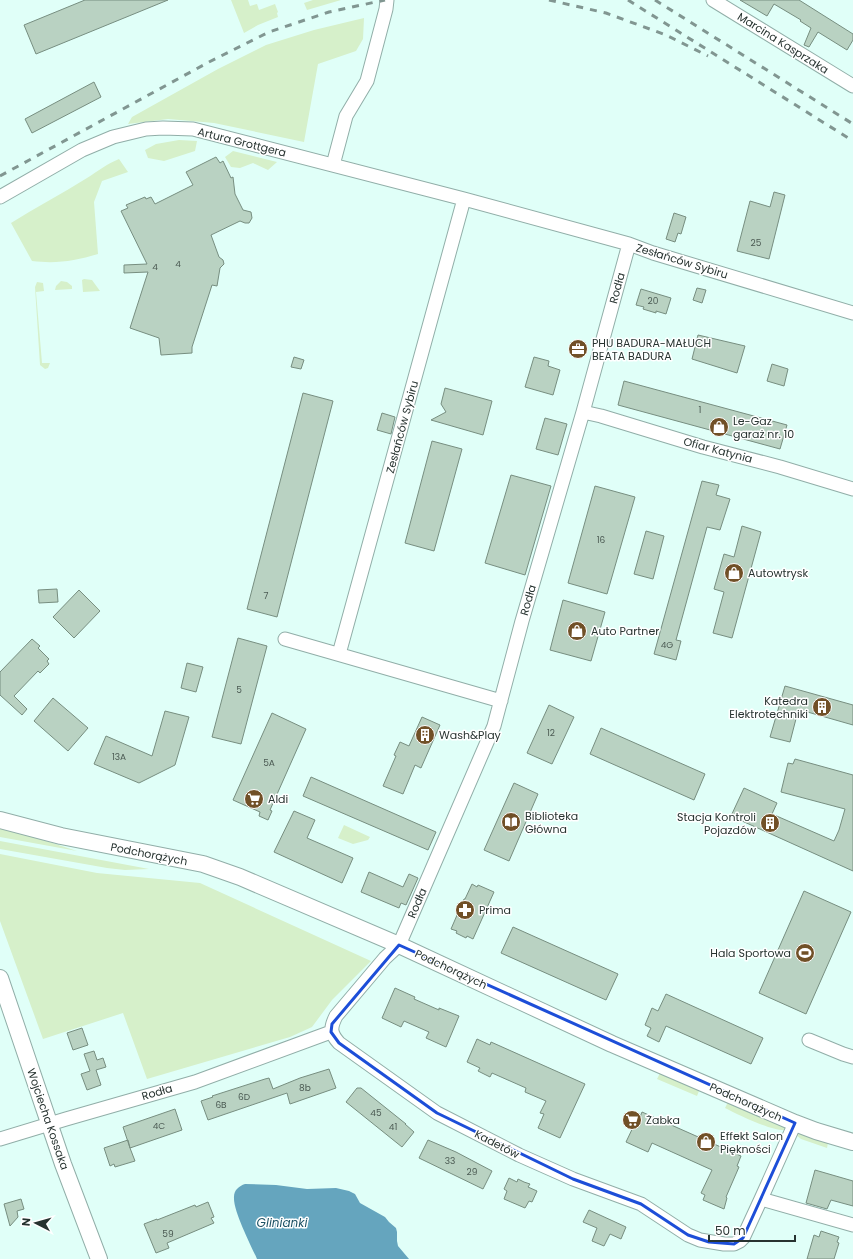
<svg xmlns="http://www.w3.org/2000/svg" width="853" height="1259" viewBox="0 0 853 1259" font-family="Poppins,sans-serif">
  <rect width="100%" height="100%" fill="#e0fff8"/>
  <path fill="#d6f0ca" d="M 231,0 L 248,0 L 250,6 L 257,4 L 259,10 L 275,4 L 278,12 L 277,13 L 278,17 L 258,25 L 244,33 Z
    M 313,0 L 341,0 L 307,10 L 304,3 Z
    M 364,18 L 363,39 L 356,51 L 318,64 L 304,142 L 214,123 L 168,119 L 128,124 L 132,117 L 218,69 L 266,45 L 314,30 Z
    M 179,140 L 197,141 L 195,151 L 164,161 L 148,158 L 145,150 L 156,144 Z
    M 233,151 L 277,162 L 268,170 L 253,163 L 240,168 L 231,167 L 225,157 Z
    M 119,159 L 128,172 L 102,181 L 94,202 L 98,254 C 75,261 56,264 32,261 L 11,223 C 36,207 62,194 87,178 C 98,171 107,164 119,159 Z
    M 84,279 L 92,280 L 100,291 L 83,292 L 82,280 Z
    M 61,281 L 67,282 L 72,286 L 72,289 L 55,290 L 56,286 Z
    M 37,282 L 43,283 L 44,291 L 36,292 L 42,363 L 50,363 L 48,368 L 45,369 L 40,365 L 35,287 Z
    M 344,825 L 370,837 L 368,840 L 353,844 L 338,838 Z
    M 0,826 L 77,851 L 0,837 Z
    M 0,841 L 149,869 L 125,870 L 107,868 L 0,849 Z
    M 0,854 L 97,873 L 200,883 L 371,961 L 332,1000 L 312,1027 L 290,1037 L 147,1079 L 123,1013 L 43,1039 L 0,921 Z
    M 662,1069 L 682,1082 L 699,1091 L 697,1096 L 657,1079 Z
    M 728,1102 L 742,1109 L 786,1126 L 785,1130 C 771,1131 739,1115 725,1108 Z
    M 799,1133 L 828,1143 L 827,1148 L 801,1139 L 796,1135 Z"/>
  <path fill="#65a5be" d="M 245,1184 L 276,1185 L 307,1189 L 336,1188 L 349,1191 L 355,1194 L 360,1203 L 385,1217 L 389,1222 L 396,1228 L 397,1232 L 397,1241 L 398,1246 L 409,1259 L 257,1259 C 251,1245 233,1211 234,1197 C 234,1190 239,1186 245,1184 Z"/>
  <path fill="#b9d2c2" stroke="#778e80" d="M 85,0 L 168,0 L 36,54 L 24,25 Z
    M 740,0 L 799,0 L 853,34 L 853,40 L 847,50 L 818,32 L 809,47 L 804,45 L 811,28 L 800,21 L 801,20 L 774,4 L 767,16 Z
    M 94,82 L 101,97 L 32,133 L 25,119 Z
    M 216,157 L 220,163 L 223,161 L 231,178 L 233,177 L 235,194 L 243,210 L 251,212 L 252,218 L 249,223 L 245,223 L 240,221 L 211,235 L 219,257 L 223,260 L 224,264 L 220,268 L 217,286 L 212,285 L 192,347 L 192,353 L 161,355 L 159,338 L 130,328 L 148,272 L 124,273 L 124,265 L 147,264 L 121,211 L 128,208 L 126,205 L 145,197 L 146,199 L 151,197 L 155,204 L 193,185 L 186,172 Z
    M 774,192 L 785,195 L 769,259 L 737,251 L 750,201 L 770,207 Z
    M 674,213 L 686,217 L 681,234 L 678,233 L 675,242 L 666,239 Z
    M 697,288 L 706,290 L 702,303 L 693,300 Z
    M 641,289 L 671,298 L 666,314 L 656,311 L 656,313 L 643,309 L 644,307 L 636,305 Z
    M 698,335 L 745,346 L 737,373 L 692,359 Z
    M 294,357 L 304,360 L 301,369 L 291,367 Z
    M 534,357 L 549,361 L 548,366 L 560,370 L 553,395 L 525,387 Z
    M 772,364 L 788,369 L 784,386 L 767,381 Z
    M 624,381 L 787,425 L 780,449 L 618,405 Z
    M 445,388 L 492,401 L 483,435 L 431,420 L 446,412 L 441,404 Z
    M 303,393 L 333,401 L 277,617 L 247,609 Z
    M 382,413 L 395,417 L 391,434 L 377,430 Z
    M 545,418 L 567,424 L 558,455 L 536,449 Z
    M 432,441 L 462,449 L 434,551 L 405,543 Z
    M 511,475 L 551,486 L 525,575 L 485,563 Z
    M 702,481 L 719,485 L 716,495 L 730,499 L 720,530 L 707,527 L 676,640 L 681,641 L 676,660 L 654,654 Z
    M 595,486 L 635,497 L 607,594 L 568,583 Z
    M 742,526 L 761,532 L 732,638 L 713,633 L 724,592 L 714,589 L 724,554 L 734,557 Z
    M 646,531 L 664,536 L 653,579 L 634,574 Z
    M 57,589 L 58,602 L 39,603 L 38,590 Z
    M 79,590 L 100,611 L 74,638 L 53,617 Z
    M 563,600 L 605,612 L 591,661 L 550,650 Z
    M 238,638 L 267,646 L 241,744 L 212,737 Z
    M 32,639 L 40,646 L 38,648 L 49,659 L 47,661 L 49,664 L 40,673 L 38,671 L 14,696 L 27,709 L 22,715 L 0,695 L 0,672 Z
    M 187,663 L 203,667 L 196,692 L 181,688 Z
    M 785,686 L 853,705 L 853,725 L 804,711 L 803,713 L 798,711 L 790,742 L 770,737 Z
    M 53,698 L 88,728 L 68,751 L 34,721 Z
    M 549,705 L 574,717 L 552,764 L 527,753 Z
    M 165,711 L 189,717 L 175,765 L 139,783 L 94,764 L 106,736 L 152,756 Z
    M 272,713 L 306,729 L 270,810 L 272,811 L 268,820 L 259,816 L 260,812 L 233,800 Z
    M 422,717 L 440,725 L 421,768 L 415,765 L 403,794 L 383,786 L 396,756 L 394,755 L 400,742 L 409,746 Z
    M 601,728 L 705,774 L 694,800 L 590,754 Z
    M 795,759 L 853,775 L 853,871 L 731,816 L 744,788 L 777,803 L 772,814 L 834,841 L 839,830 L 845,809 L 781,792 L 788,763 L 793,764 Z
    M 311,777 L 436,832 L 428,850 L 303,796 Z
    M 514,783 L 538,794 L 509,861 L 484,850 Z
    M 294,811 L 315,820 L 307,838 L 353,858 L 342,883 L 274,852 Z
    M 369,872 L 403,887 L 409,874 L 418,878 L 406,905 L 401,903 L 399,908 L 361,892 Z
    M 472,884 L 477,887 L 478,885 L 494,892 L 473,939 L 467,936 L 466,938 L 456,933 L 457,931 L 451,929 L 464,899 L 465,899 Z
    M 804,891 L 851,912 L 806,1014 L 759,993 Z
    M 513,927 L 618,974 L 606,1000 L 501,953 Z
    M 395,988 L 415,997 L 414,999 L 439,1010 L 439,1008 L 459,1016 L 446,1047 L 426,1038 L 429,1032 L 404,1021 L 401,1027 L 382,1018 Z
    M 666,994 L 763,1038 L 751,1064 L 666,1026 L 659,1042 L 647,1036 L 651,1028 L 645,1025 L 652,1008 L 658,1011 Z
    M 82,1028 L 88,1045 L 73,1050 L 67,1033 Z
    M 477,1039 L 490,1045 L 491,1042 L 585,1084 L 560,1138 L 538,1128 L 544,1114 L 540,1113 L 546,1101 L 525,1092 L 526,1088 L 492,1073 L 490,1077 L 478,1071 L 480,1068 L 467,1062 Z
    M 94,1051 L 97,1060 L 103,1058 L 106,1067 L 96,1070 L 101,1085 L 87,1090 L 81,1074 L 90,1071 L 84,1054 Z
    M 329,1069 L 336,1088 L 290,1104 L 287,1093 L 208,1120 L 201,1101 L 213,1097 L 212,1096 L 265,1079 L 269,1078 L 273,1089 L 300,1078 Z
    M 357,1088 L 361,1088 L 406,1124 L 405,1124 L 414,1132 L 402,1147 L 346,1102 Z
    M 175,1109 L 182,1130 L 130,1148 L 135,1161 L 115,1167 L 114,1164 L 110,1166 L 104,1148 L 128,1140 L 130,1148 L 123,1127 Z
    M 642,1112 L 741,1156 L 737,1166 L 739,1167 L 726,1197 L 727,1198 L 724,1209 L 703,1200 L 705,1195 L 701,1193 L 712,1170 L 652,1143 L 648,1152 L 626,1142 L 636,1121 L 638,1122 Z
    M 428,1140 L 456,1152 L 492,1171 L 483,1189 L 419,1158 Z
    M 815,1170 L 853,1181 L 853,1206 L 831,1200 L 827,1209 L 806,1203 Z
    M 509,1178 L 517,1182 L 518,1179 L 524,1182 L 530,1184 L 528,1187 L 537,1191 L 532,1202 L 529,1201 L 525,1208 L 504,1199 L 507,1191 L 504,1189 Z
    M 21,1199 L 24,1209 L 17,1211 L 18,1217 L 10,1226 L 4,1204 Z
    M 208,1202 L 214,1217 L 211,1218 L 214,1223 L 167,1243 L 169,1248 L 156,1253 L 144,1224 L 157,1219 L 157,1220 L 195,1205 L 196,1207 Z
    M 589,1210 L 626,1227 L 621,1239 L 610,1234 L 604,1246 L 592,1241 L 597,1228 L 583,1222 Z
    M 821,1231 L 839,1237 L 837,1242 L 839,1243 L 834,1259 L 807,1259 L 814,1235 L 819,1237 Z"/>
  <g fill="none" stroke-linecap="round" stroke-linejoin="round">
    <defs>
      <path id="minor" d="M 713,0 L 853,86
        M 333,165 L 346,116 L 367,81 L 386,9 L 387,0
        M 0,197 L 82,150 L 113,137 L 146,129 L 163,128 L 193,129 L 464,199 L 629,244 L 653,253 L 853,313
        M 629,244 L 583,412 L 522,621 L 494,726 L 399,945 L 385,958 L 336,1016 C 330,1028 330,1033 339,1043 L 437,1113 L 519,1155 L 573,1179 L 641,1204 L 688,1235 L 700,1240 L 724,1244 L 734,1244 L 740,1241 L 743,1238 L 761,1199 L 795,1123
        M 583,412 L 601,416 L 703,447 L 780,467 L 853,489
        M 285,639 L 501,701
        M 339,654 L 464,199
        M 809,1040 L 843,1054 L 853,1057
        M 0,1139 L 66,1119 L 195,1082 L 331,1032
        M 761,1199 L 853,1225"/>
      <path id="tertiary" d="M 0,820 L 61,836 L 203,864 L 240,877 L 399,945 L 612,1044 L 795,1123 L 816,1131 L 853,1142
        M 0,978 L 63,1164 L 99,1259"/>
    </defs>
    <use href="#minor" stroke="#91aea8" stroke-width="15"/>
    <use href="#tertiary" stroke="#91aea8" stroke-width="18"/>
    <use href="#minor" stroke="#fff" stroke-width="13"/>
    <use href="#tertiary" stroke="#fff" stroke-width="16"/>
    <path stroke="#819691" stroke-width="3" stroke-dasharray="7 7" stroke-linecap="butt" d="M 549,0 L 606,13 L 666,35 L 708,56
      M 628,0 L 853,141
      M 655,0 L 853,124
      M 0,176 L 209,62 L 269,32 L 329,12 L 385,0"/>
  </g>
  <path fill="none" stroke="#1d4ed8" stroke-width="3" stroke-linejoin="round" d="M 399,945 L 795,1123 L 743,1238 L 734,1244 L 709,1242 L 688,1235 L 641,1204 L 573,1179 L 437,1113 L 339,1043 L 331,1032 L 332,1024 Z"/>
  <defs>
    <symbol id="office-disc" viewBox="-11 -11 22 22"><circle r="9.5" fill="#715027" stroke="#fff"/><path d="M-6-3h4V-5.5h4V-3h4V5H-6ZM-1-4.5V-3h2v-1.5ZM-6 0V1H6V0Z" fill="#fff"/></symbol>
    <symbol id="shop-disc" viewBox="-11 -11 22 22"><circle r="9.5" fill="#715027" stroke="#fff"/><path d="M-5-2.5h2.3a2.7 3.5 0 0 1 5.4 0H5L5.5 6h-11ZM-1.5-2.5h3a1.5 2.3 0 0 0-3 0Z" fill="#fff"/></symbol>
    <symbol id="building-disc" viewBox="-11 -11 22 22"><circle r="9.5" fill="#715027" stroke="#fff"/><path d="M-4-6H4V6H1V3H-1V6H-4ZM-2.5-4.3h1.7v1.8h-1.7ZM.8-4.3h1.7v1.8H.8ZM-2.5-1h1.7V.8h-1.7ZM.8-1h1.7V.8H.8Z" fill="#fff"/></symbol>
    <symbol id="supermarket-disc" viewBox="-11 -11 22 22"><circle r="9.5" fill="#715027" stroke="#fff"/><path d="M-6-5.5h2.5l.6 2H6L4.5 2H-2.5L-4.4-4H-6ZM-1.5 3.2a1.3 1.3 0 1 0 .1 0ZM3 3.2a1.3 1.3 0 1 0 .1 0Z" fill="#fff"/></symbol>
    <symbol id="library-disc" viewBox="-11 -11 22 22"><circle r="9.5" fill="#715027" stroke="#fff"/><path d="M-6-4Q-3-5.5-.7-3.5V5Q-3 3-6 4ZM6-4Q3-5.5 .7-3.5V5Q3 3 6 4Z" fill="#fff"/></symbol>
    <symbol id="pharmacy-disc" viewBox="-11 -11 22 22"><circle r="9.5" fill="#715027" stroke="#fff"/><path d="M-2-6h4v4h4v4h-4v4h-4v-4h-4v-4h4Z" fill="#fff"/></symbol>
    <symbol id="stadium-disc" viewBox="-11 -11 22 22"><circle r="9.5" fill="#715027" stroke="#fff"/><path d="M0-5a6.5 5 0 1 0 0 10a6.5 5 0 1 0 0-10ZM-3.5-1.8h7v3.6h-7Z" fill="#fff"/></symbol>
  </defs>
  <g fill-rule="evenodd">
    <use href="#office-disc" x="567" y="338" width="22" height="22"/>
    <use href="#shop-disc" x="708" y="416" width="22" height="22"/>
    <use href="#shop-disc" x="723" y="562" width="22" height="22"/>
    <use href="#shop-disc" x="566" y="620" width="22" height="22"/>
    <use href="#building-disc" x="811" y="696" width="22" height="22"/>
    <use href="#building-disc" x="414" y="724" width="22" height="22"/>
    <use href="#supermarket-disc" x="243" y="788" width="22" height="22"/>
    <use href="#library-disc" x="500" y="811" width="22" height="22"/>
    <use href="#building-disc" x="759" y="812" width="22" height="22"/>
    <use href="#pharmacy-disc" x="454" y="899" width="22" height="22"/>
    <use href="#stadium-disc" x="794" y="942" width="22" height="22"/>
    <use href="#supermarket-disc" x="621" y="1109" width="22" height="22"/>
    <use href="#shop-disc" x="695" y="1131" width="22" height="22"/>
  </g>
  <g text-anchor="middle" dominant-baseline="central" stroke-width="3" stroke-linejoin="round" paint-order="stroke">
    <g font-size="9" fill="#4c5b54">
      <text x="756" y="243">25</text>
      <text x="178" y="264">4</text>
      <text x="155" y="267">4</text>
      <text x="653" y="301">20</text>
      <text x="700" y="410">1</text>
      <text x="601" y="540">16</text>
      <text x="266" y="596">7</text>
      <text x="667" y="645">4G</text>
      <text x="239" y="690">5</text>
      <text x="551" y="733">12</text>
      <text x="119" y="757">13A</text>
      <text x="269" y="763">5A</text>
      <text x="305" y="1088">8b</text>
      <text x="244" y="1097">6D</text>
      <text x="221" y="1105">6B</text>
      <text x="376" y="1113">45</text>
      <text x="159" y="1126">4C</text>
      <text x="393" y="1127">41</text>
      <text x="450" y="1161">33</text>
      <text x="472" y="1172">29</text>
      <text x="168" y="1234">59</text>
    </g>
    <g font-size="11" fill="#273330" stroke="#fff">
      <text transform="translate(783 43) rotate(32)">Marcina Kasprzaka</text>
      <text transform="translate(242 142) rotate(14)">Artura Grottgera</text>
      <text transform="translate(682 261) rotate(17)">Zesłańców Sybiru</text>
      <text transform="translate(617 288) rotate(-75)">Rodła</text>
      <text transform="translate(402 427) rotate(-75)">Zesłańców Sybiru</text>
      <text transform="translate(718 450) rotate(15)">Ofiar Katynia</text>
      <text transform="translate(528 600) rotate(-74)">Rodła</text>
      <text transform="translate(149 854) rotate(11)">Podchorążych</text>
      <text transform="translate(417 903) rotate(-67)">Rodła</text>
      <text transform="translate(451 969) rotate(25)">Podchorążych</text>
      <text transform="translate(157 1092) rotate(-16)">Rodła</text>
      <text transform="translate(746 1102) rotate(24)">Podchorążych</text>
      <text transform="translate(48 1119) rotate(71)">Wojciecha Kossaka</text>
      <text transform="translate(497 1144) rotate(27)">Kadetów</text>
    </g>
    <g font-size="11" fill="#273330" stroke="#fff" text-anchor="start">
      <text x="592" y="343">PHU BADURA-MAŁUCH<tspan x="592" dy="13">BEATA BADURA</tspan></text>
      <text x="733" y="421">Le-Gaz<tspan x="733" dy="13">garaż nr. 10</tspan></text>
      <text x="748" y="573">Autowtrysk</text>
      <text x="591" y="631">Auto Partner</text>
      <text x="808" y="701" text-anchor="end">Katedra<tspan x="808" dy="13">Elektrotechniki</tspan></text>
      <text x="439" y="735">Wash&amp;Play</text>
      <text x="268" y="799">Aldi</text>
      <text x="525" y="816">Biblioteka<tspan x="525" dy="13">Główna</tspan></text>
      <text x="756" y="817" text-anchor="end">Stacja Kontroli<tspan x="756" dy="13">Pojazdów</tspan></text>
      <text x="479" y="910">Prima</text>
      <text x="791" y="953" text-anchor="end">Hala Sportowa</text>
      <text x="646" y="1120">Żabka</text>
      <text x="720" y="1136">Effekt Salon<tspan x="720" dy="13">Piękności</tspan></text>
    </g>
    <g font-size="12" font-style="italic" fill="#1e5366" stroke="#fff">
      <text x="282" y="1222">Glinianki</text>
    </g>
  </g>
  <g transform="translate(36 1223) rotate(276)" stroke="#ffffff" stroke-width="3" paint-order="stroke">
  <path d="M0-3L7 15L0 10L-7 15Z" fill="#273330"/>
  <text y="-6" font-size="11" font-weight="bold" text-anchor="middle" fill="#273330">N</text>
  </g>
  <path d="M709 1235v6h86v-6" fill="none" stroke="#273330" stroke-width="2"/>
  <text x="715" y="1235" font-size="12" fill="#273330" stroke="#ffffff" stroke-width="3" paint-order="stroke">50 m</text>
</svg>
